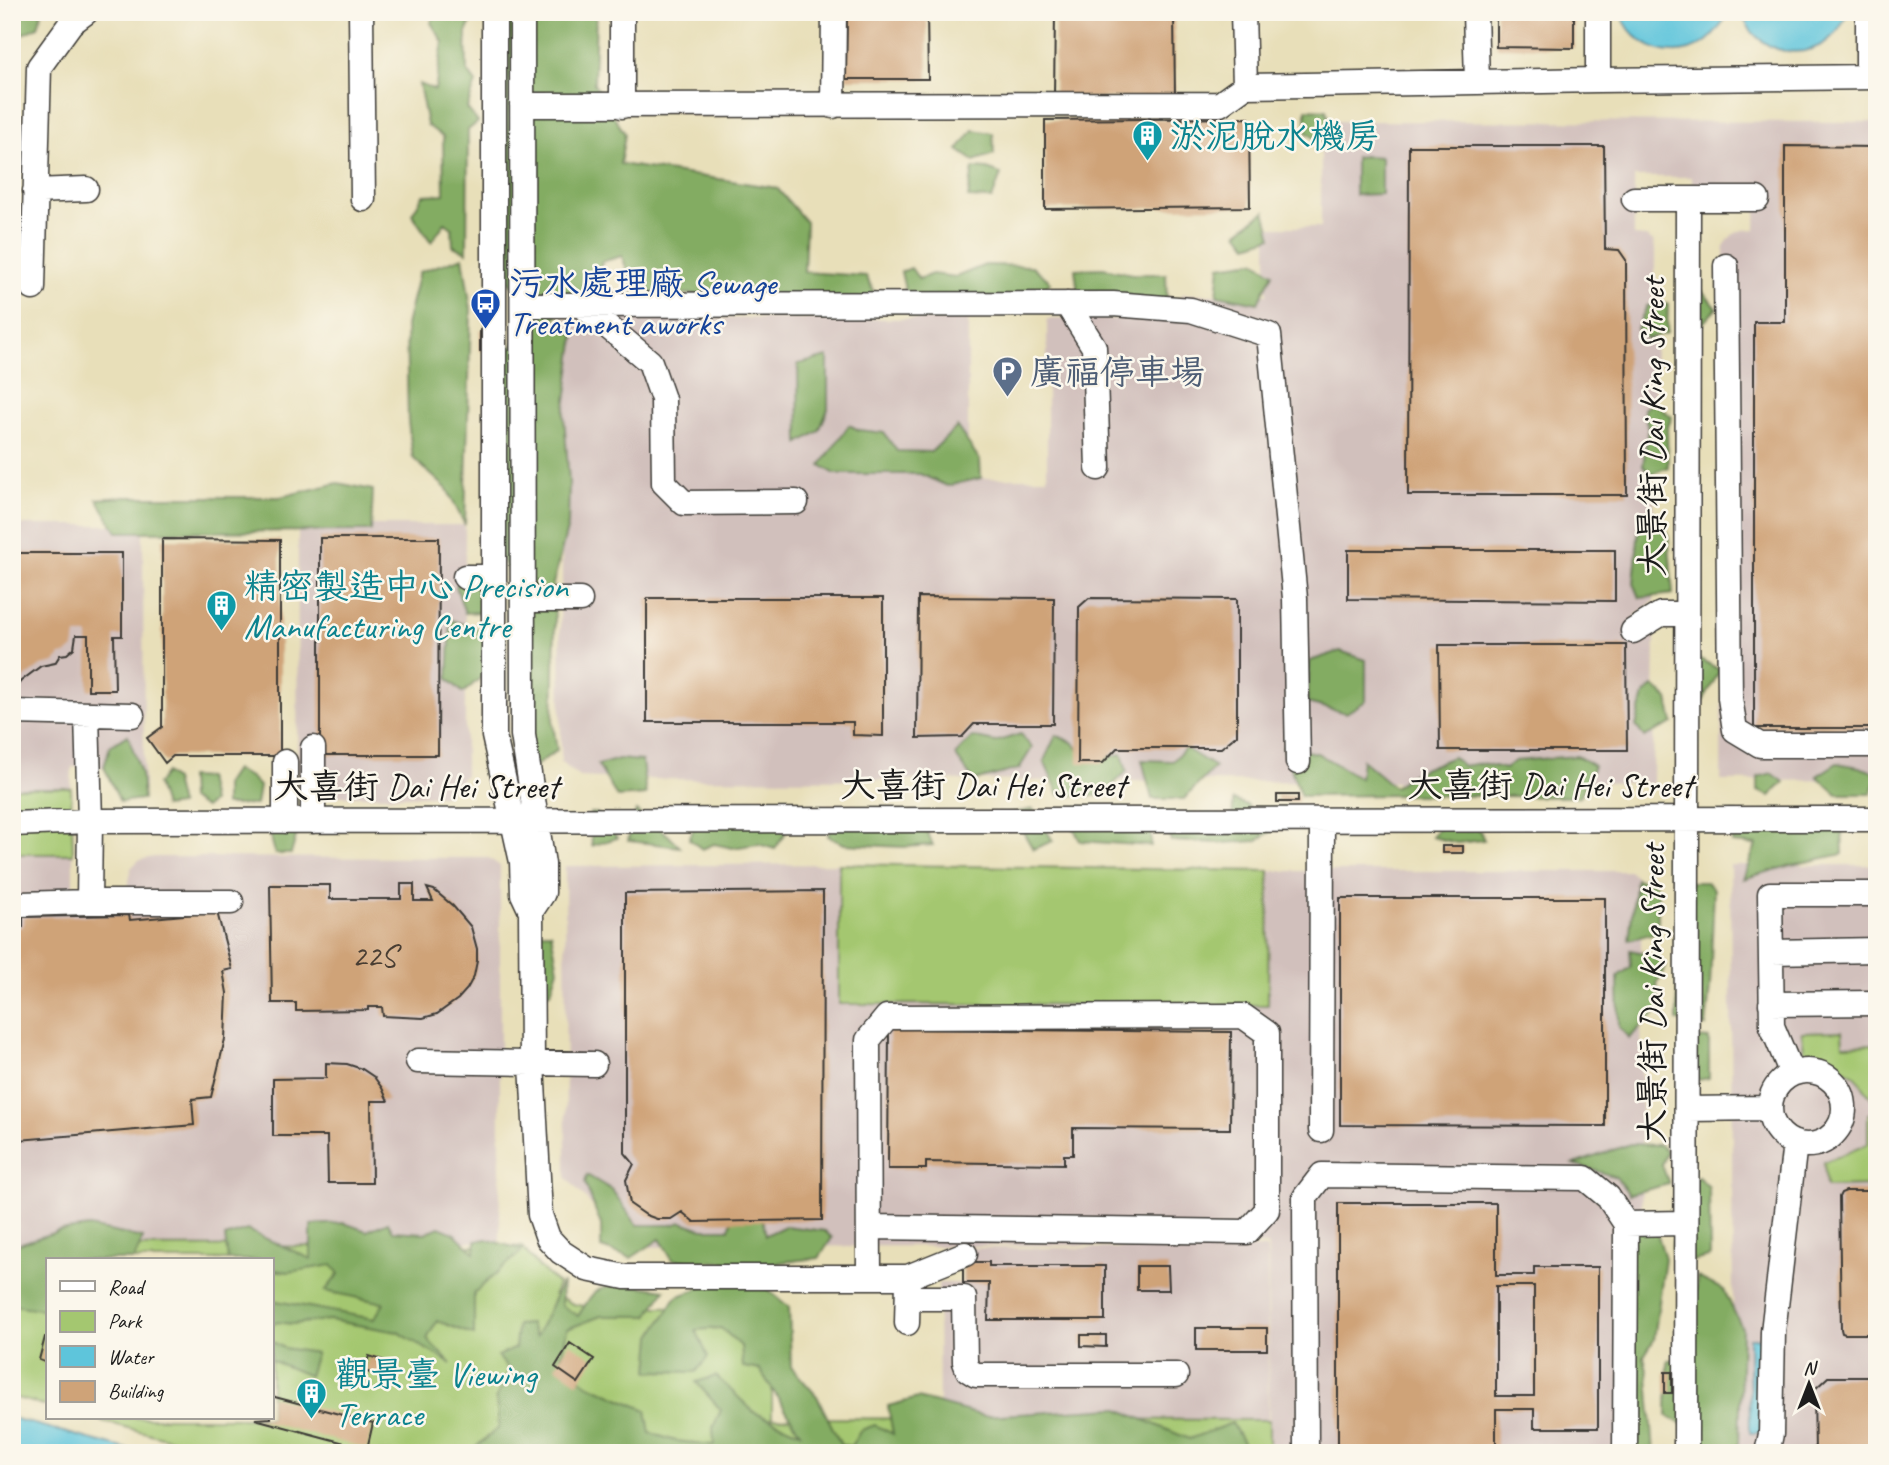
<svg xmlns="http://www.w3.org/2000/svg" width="1889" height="1465" viewBox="0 0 1889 1465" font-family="Caveat,'LXGW WenKai TC',sans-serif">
  <rect width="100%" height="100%" fill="#fbf7ec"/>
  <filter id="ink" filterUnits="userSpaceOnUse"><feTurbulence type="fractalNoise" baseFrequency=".0143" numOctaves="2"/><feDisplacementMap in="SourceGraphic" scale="14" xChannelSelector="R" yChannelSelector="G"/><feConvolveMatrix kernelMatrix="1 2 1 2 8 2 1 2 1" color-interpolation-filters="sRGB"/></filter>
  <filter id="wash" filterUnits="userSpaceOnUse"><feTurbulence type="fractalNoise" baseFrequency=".00686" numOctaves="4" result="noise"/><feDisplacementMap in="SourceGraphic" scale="28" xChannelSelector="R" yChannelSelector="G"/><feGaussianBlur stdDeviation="1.57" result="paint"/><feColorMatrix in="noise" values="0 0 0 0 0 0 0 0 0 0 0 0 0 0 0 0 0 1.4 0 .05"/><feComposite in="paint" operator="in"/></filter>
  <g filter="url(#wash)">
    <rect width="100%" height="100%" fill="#e8dfb9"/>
    <path fill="#d1c0bc" d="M 1321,121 L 1877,122 L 1877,780 L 1721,781 L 1724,246 L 1732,235 L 1742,230 L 1756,229 L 1757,185 L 1692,184 L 1692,177 L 1634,177 L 1634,236 L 1646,237 L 1654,242 L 1655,250 L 1654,601 L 1635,616 L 1655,638 L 1653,783 L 623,779 L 579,777 L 561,762 L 560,600 L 562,583 L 562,318 L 968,319 L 968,478 L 1047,478 L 1047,319 L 1182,319 L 1182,294 L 1267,294 L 1267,227 L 1321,227 Z
      M 12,525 L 143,525 L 144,791 L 130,785 L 122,767 L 72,767 L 71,788 L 12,788 Z
      M 298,525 L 465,525 L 465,775 L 446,796 L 297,796 Z
      M 12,854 L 73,854 L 73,889 L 128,889 L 131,868 L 139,860 L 154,857 L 489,858 L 500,866 L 500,1241 L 259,1247 L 12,1247 Z
      M 839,864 L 840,1004 L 1268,1005 L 1269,871 L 1629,871 L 1641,881 L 1642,1453 L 1269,1453 L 1268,1245 L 630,1247 L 566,1177 L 565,866 Z
      M 1730,865 L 1877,865 L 1877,1453 L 1734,1453 Z
      M 965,1248 L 1267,1248 L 1268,1420 L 939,1419 L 938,1283 L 962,1283 L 963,1262 Z"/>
    <path fill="#a4c770" stroke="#607246" stroke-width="2" d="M 12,788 L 71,788 L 73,854 L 12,854 Z
      M 839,864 L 1269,871 L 1268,1005 L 839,1004 Z
      M 1842,1031 L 1843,1045 L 1877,1044 L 1877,1100 L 1873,1100 L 1855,1075 L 1823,1058 L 1804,1051 L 1802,1032 Z
      M 1877,1112 L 1877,1186 L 1826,1187 L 1824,1162 L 1868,1144 L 1868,1114 Z
      M 498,1246 L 522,1247 L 539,1267 L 558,1284 L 554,1294 L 573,1304 L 595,1308 L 772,1305 L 772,1418 L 1269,1420 L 1269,1453 L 221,1453 L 91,1418 L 271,1418 L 271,1260 L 47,1260 L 47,1406 L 12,1397 L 12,1247 Z"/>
    <path fill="#83ac62" stroke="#50643f" stroke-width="2" d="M 12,12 L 42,12 L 38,27 L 12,39 Z
      M 435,12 L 475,12 L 466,33 L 467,70 L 476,83 L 467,108 L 478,122 L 468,130 L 467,252 L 453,246 L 452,228 L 445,223 L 431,242 L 412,214 L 423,195 L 444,194 L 443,137 L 427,125 L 419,84 L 435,90 L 443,42 L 431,23 Z
      M 495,12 L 596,12 L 594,84 L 625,134 L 620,164 L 777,188 L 806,222 L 804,272 L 866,276 L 879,302 L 635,292 L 622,256 L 601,262 L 607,300 L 561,306 L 554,321 L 575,335 L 564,415 L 569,482 L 568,525 L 553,584 L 555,621 L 553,724 L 557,750 L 531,769 L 520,586 L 497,552 L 495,367 L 528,327 L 526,302 L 490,257 Z
      M 1306,109 L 1326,110 L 1332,127 L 1323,144 L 1306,132 Z
      M 973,130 L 993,133 L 994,154 L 974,161 L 958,150 Z
      M 1365,156 L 1381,157 L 1381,194 L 1355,195 L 1355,157 Z
      M 973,168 L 987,169 L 1001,174 L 992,199 L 968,198 Z
      M 1265,211 L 1272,237 L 1248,245 L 1238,232 Z
      M 463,257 L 471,309 L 465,525 L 447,489 L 413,458 L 408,422 L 406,325 L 419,272 Z
      M 1255,261 L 1273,273 L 1258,303 L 1217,295 L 1220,266 Z
      M 985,265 L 1032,266 L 1051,282 L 1030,300 L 907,298 L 901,272 L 911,268 L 919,279 L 932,274 L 956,277 Z
      M 1103,268 L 1133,274 L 1166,274 L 1167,304 L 1079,301 L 1075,269 Z
      M 12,276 L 16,279 L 19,310 L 12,333 Z
      M 1702,291 L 1717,308 L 1702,324 L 1683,324 L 1682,306 Z
      M 1668,304 L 1667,333 L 1647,339 L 1637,329 L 1647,306 Z
      M 828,357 L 828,409 L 819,431 L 799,443 L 798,364 Z
      M 1654,402 L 1672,417 L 1667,429 L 1668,467 L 1651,474 L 1643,466 L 1648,429 L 1644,409 Z
      M 849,425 L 859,430 L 884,433 L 897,451 L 931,452 L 957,427 L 980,460 L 981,478 L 947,486 L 920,474 L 835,474 L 821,465 Z
      M 338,483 L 373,490 L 371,531 L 117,532 L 97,499 L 124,497 L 280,497 Z
      M 1653,527 L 1668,532 L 1673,594 L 1640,598 L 1634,583 L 1639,528 Z
      M 464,567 L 482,567 L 482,612 L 465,613 L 456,587 Z
      M 451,620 L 486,632 L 485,674 L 463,693 L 448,679 Z
      M 1340,651 L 1366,660 L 1366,701 L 1346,713 L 1307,703 L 1310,661 Z
      M 1698,658 L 1720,670 L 1703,701 L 1694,695 Z
      M 1653,686 L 1668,699 L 1673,723 L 1644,737 L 1636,726 L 1644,695 Z
      M 1021,734 L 1032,748 L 1019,769 L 974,781 L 955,755 L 972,737 L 995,742 Z
      M 128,735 L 141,773 L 143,799 L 120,802 L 104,767 L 110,746 Z
      M 1056,735 L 1074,743 L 1087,762 L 1122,754 L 1127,771 L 1102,796 L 1059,795 L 1044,761 Z
      M 1283,747 L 1317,753 L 1360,778 L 1362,760 L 1394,787 L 1411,774 L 1453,757 L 1463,766 L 1482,763 L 1505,769 L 1515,761 L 1577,756 L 1594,766 L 1580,797 L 1407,795 L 1301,796 Z
      M 1185,748 L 1215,767 L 1184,799 L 1152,799 L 1142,760 L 1173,761 Z
      M 619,759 L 642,761 L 646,795 L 617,797 L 598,765 Z
      M 1837,763 L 1859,767 L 1877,773 L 1877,780 L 1871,794 L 1837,794 L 1817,776 Z
      M 235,770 L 250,777 L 259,786 L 256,805 L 225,805 L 225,785 Z
      M 166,773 L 174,780 L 180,805 L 164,807 L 157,784 Z
      M 1772,773 L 1784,782 L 1770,796 L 1758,791 L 1758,777 Z
      M 189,777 L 207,778 L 212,802 L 205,808 L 190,799 Z
      M 1233,800 L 1247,805 L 1271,831 L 1257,841 L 1222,843 L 1171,841 L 1168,831 L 1232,831 Z
      M 735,803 L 757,812 L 770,804 L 786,832 L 775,849 L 758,844 L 732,848 L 714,844 L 702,849 L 689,839 L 700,814 L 722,814 Z
      M 1841,806 L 1843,854 L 1792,865 L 1743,879 L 1756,845 L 1732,843 L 1732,813 L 1796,824 Z
      M 835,809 L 925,827 L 933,845 L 903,847 L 844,844 L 828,836 Z
      M 1033,809 L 1053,841 L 1033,849 L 1012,813 Z
      M 636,811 L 668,835 L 680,847 L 628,841 Z
      M 1449,811 L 1480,831 L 1484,840 L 1457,843 L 1432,837 Z
      M 590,813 L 597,813 L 617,838 L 592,846 Z
      M 1068,816 L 1151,829 L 1151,846 L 1080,841 Z
      M 270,833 L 297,833 L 291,854 L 275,854 Z
      M 1636,879 L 1655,884 L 1658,898 L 1658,932 L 1629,940 Z
      M 1677,882 L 1706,882 L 1714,889 L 1710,986 L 1706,1026 L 1677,1021 Z
      M 529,932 L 551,932 L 558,969 L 551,992 L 531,996 Z
      M 1630,950 L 1658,956 L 1665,966 L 1657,984 L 1661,1008 L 1629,1038 L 1619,1027 L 1618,976 L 1631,967 Z
      M 1681,1037 L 1709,1039 L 1709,1078 L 1699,1080 L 1680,1061 Z
      M 1630,1144 L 1660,1145 L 1667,1152 L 1662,1165 L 1669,1184 L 1629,1194 L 1616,1177 L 1574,1164 Z
      M 587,1175 L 612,1190 L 637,1225 L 672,1225 L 682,1222 L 703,1229 L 729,1229 L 734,1213 L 761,1213 L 766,1235 L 785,1226 L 825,1231 L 832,1238 L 819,1258 L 782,1262 L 762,1267 L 726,1262 L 673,1260 L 660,1239 L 631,1258 L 601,1248 L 601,1225 L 585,1183 Z
      M 1698,1177 L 1709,1187 L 1710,1257 L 1674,1265 L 1672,1247 L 1680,1187 Z
      M 388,1222 L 393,1231 L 425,1233 L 439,1227 L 454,1233 L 475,1253 L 476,1241 L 486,1239 L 523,1250 L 474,1293 L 474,1335 L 437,1321 L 427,1339 L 451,1364 L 398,1332 L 329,1320 L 292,1324 L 277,1322 L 271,1326 L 271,1300 L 374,1319 L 384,1303 L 325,1291 L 339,1274 L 332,1265 L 289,1272 L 271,1270 L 271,1260 L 228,1260 L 225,1237 L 247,1230 L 311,1259 L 311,1225 L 344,1223 L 367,1231 Z
      M 89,1227 L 143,1238 L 134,1260 L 47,1260 L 47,1310 L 12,1305 L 12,1246 L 59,1231 Z
      M 1623,1228 L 1657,1233 L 1665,1258 L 1654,1340 L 1644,1356 L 1648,1376 L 1654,1453 L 1625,1453 Z
      M 740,1267 L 789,1307 L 791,1367 L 817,1396 L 841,1445 L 851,1446 L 861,1430 L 875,1425 L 893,1434 L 888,1406 L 918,1398 L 984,1416 L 1116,1408 L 1189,1439 L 1232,1423 L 1246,1448 L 1246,1453 L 469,1453 L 499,1427 L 496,1399 L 509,1370 L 498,1356 L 515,1348 L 517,1325 L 530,1324 L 536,1337 L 562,1282 L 561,1305 L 578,1316 C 583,1309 588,1299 594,1293 C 608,1281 648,1287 665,1290 L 648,1316 L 601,1316 L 567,1329 L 560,1364 L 589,1385 L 646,1410 L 650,1433 L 676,1441 L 714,1445 L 713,1428 L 721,1410 L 696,1382 L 716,1376 L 755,1413 L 800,1432 L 760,1370 L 743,1367 L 741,1346 L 721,1328 L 696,1330 L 708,1357 L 696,1372 L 649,1371 L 652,1336 L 676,1297 L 695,1290 Z
      M 1697,1277 L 1724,1290 L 1742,1328 L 1739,1446 L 1698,1446 L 1698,1431 L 1667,1416 L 1668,1360 L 1692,1359 Z
      M 271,1341 L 284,1348 L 316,1353 L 309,1376 L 271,1360 Z"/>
    <path fill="#5ec5db" stroke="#3d707c" stroke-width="2" d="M 1620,12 L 1727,12 C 1708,66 1640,65 1620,12 Z
      M 1741,12 L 1848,12 C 1829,65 1760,65 1741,12 Z
      M 1749,1338 L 1762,1338 L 1762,1433 L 1750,1433 Z
      M 12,1418 L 141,1453 L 12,1453 Z"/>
    <g id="blocks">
      <path fill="#cfa378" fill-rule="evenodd" d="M 847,12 L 927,12 L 928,79 L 846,79 Z
        M 1055,12 L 1174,12 L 1175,98 L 1054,98 Z
        M 1496,12 L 1574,12 L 1574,48 L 1496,47 Z
        M 1249,118 L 1250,207 L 1045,209 L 1045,120 Z
        M 1409,146 L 1604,146 L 1605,249 L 1619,250 L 1626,260 L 1627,495 L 1408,495 Z
        M 1785,146 L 1877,147 L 1877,728 L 1754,728 L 1754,322 L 1785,322 Z
        M 480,330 L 486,330 L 486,351 L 480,351 Z
        M 320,538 L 439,538 L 438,755 L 320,755 Z
        M 162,539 L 280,540 L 280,756 L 173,756 L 165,763 L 147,738 L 162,727 Z
        M 1348,550 L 1615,550 L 1615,601 L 1348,599 Z
        M 12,553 L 122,553 L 122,636 L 114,636 L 115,690 L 88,690 L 88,635 L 76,635 L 74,648 L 67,654 L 60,655 L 55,663 L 41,666 L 21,681 L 12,692 Z
        M 918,597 L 1054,598 L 1053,724 L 974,724 L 962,737 L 917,738 Z
        M 647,598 L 883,598 L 883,736 L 853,735 L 853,722 L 647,722 Z
        M 1089,598 L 1237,599 L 1237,735 L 1221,748 L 1117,748 L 1103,763 L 1078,763 L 1079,607 Z
        M 1439,645 L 1626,645 L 1627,750 L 1440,750 Z
        M 1277,795 L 1298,795 L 1298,802 L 1277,802 Z
        M 1442,846 L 1463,846 L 1463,853 L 1442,853 Z
        M 401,884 L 414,884 L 414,901 L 433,901 L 427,888 L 434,890 L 453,906 L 471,927 L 477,949 L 477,961 L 474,976 L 467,989 L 458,999 L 437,1014 L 423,1018 L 383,1016 L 382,1007 L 368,1007 L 368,1010 L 296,1011 L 296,1003 L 272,1003 L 270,885 L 330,885 L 330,899 L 401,899 Z
        M 823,891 L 822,1220 L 694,1222 L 682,1212 L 671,1219 L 657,1219 L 646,1215 L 630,1204 L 626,1180 L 634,1164 L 625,1153 L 625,893 Z
        M 1340,898 L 1605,898 L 1605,1126 L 1340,1125 Z
        M 217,912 L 232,969 L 223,971 L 227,993 L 225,1039 L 211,1097 L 192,1099 L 194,1125 L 19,1140 L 12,1044 L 12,928 L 23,927 L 23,917 L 129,915 L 130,920 Z
        M 889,1029 L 1231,1032 L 1230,1129 L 1073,1128 L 1073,1155 L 1064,1155 L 1064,1164 L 926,1162 L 926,1169 L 888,1169 Z
        M 326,1063 L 347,1064 L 362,1069 L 374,1077 L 382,1088 L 388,1101 L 371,1101 L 372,1183 L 328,1183 L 327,1136 L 273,1136 L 273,1079 L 326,1078 Z
        M 1846,1191 L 1877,1191 L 1877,1453 L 1815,1453 L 1814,1390 L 1828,1377 L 1869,1377 L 1868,1334 L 1845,1334 L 1842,1333 L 1841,1329 L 1839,1197 L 1841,1193 Z
        M 1338,1203 L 1496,1203 L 1496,1275 L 1534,1275 L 1534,1267 L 1598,1267 L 1598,1428 L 1534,1428 L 1534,1409 L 1496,1409 L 1496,1453 L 1338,1453 ZM 1496,1286 L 1534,1286 L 1534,1396 L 1496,1396 Z
        M 963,1262 L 989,1262 L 989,1266 L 1105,1266 L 1105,1320 L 988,1320 L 989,1283 L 963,1283 Z
        M 1137,1266 L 1168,1266 L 1169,1290 L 1137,1290 Z
        M 1196,1328 L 1267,1328 L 1267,1350 L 1196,1350 Z
        M 1081,1335 L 1106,1335 L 1106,1347 L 1081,1346 Z
        M 45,1337 L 47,1337 L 47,1363 L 39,1360 Z
        M 570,1343 L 594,1359 L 578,1383 L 555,1367 Z
        M 369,1356 L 385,1361 L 380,1376 L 364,1371 Z
        M 1665,1372 L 1672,1372 L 1672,1393 L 1665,1393 Z
        M 271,1396 L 373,1423 L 367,1449 L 255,1419 L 271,1418 Z"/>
    </g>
  </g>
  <g filter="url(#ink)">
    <use href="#blocks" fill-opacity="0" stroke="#3b3934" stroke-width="2"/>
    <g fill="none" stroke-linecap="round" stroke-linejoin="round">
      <defs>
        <path id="minor" d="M 361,12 L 363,199
          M 494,12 L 494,736 L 522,862 L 523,894 L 531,911 L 532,1064 L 540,1215 L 548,1238 L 561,1252 L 587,1269 L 625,1277 L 908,1277 L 965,1254
          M 522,12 L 523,735 L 543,864 L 543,893 L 531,911
          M 1243,12 L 1245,86 L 1598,80 L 1598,12
          M 1475,12 L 1477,82
          M 1868,12 L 1868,77
          M 1598,80 L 1877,77
          M 522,105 L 1220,104 L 1245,86
          M 622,106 L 622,12
          M 833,106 L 834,12
          M 35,191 L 86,189
          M 1634,199 L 1757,199
          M 1726,266 L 1730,698 L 1735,730 L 1760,745 L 1877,745
          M 33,288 L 39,67 L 71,23 L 86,12
          M 1067,304 L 1094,347 L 1098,468
          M 523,305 L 1113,304 L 1191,310 L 1269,335 L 1295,598 L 1298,762
          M 582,305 L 650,362 L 663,399 L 664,483 L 684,503 L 796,502
          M 465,577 L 494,577
          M 523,600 L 580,600
          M 1633,631 L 1661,614 L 1687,614
          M 12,712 L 132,715
          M 87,714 L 90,821 L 89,902
          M 313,748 L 313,821
          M 285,821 L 285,762
          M 12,824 L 90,821 L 1877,819
          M 21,904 L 89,902 L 231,902
          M 1771,952 L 1877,950
          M 1771,1004 L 1877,1003
          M 418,1061 L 594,1064
          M1770 1108a37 37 0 1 1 74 0a37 37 0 1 1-74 0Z
          M 1792,1074 L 1772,1026 L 1770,894 L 1877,894
          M 1687,1109 L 1770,1108
          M 1321,1130 L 1322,820
          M 1626,1224 L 1685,1223
          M 869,1227 L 1247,1232 L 1267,1210 L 1267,1033 L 1243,1016 L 887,1017 L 868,1040 L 869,1277
          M 908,1298 L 964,1298 L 965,1362 L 968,1370 L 976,1375 L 1176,1375
          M 907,1323 L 908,1281
          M 1306,1453 L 1305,1197 L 1322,1175 L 1585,1178 L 1608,1197 L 1626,1224 L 1625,1453
          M 1686,1453 L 1688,199
          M 1767,1453 L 1771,1434 L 1773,1332 L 1795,1143"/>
      </defs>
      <use href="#minor" stroke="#3b3934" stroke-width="27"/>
      <use href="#minor" stroke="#fff" stroke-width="24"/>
    </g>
  </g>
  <defs>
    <symbol id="building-pin" viewBox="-11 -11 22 30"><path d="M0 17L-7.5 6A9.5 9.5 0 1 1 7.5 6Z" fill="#0f9aa8" stroke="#fbf7ec"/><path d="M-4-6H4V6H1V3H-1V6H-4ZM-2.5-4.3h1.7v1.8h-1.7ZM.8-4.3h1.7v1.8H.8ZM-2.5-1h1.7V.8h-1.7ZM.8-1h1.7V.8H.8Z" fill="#fff"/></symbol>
    <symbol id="bus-pin" viewBox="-11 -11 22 30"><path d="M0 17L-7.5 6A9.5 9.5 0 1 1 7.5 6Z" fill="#1a4fb4" stroke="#fbf7ec"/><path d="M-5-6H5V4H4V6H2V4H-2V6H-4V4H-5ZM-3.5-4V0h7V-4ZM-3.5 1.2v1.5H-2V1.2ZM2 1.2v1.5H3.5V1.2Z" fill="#fff"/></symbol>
    <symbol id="parking-pin" viewBox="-11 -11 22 30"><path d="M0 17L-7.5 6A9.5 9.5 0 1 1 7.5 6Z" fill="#5c6f8a" stroke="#fbf7ec"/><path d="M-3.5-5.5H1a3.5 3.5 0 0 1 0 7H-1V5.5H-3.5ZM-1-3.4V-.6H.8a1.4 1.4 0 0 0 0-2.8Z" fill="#fff"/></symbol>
  </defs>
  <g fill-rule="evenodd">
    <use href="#building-pin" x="1130" y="118" width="35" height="47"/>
    <use href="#bus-pin" x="468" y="286" width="35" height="47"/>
    <use href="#parking-pin" x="990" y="354" width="35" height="47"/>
    <use href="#building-pin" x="204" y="588" width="35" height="47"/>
    <use href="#building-pin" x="294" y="1376" width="35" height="47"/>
  </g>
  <g text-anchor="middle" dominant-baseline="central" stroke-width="5" stroke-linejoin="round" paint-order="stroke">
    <g font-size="32" fill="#493e33">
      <text x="374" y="955">22S</text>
    </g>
    <g font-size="35" fill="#0d838f" stroke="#fbf7ec" text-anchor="start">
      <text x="1170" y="136">淤泥脫水機房</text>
      <text x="244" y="586">精密製造中心 Precision<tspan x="244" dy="40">Manufacturing Centre</tspan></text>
      <text x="335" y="1374">觀景臺 Viewing<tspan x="335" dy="40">Terrace</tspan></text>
    </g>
    <g font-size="35" fill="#164399" stroke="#fbf7ec" text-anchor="start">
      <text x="509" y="283">污水處理廠 Sewage<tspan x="509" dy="40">Treatment aworks</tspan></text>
    </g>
    <g font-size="35" fill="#4e5e75" stroke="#fbf7ec" text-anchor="start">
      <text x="1030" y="372">廣福停車場</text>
    </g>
    <g font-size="35" fill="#1c1c1c" stroke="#fbf7ec">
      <text transform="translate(1652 427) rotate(-90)">大景街 Dai King Street</text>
      <text x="983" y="785">大喜街 Dai Hei Street</text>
      <text x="1550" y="785">大喜街 Dai Hei Street</text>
      <text x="416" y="786">大喜街 Dai Hei Street</text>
      <text transform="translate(1652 994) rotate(-90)">大景街 Dai King Street</text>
    </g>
  </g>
  <rect width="1889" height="1465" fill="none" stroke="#fbf7ec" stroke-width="42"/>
  <rect x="46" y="1258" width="228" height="161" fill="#fbf7ec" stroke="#a29f99" stroke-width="2"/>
  <rect x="60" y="1281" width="35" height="10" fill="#ffffff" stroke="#a29f99" stroke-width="2"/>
  <text x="108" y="1294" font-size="21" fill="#1c1c1c">Road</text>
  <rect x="60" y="1311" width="35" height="21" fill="#a4c770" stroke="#a29f99" stroke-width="2"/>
  <text x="108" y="1328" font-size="21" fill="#1c1c1c">Park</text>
  <rect x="60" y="1346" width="35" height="21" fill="#5ec5db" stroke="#a29f99" stroke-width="2"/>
  <text x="108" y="1364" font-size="21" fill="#1c1c1c">Water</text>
  <rect x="60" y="1381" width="35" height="21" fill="#cfa378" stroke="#a29f99" stroke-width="2"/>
  <text x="108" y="1398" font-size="21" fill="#1c1c1c">Building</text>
  <g transform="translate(1809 1384)" stroke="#fbf7ec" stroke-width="5" paint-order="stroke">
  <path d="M0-5L12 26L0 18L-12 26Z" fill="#1c1c1c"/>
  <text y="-10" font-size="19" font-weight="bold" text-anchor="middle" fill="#1c1c1c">N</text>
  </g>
</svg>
